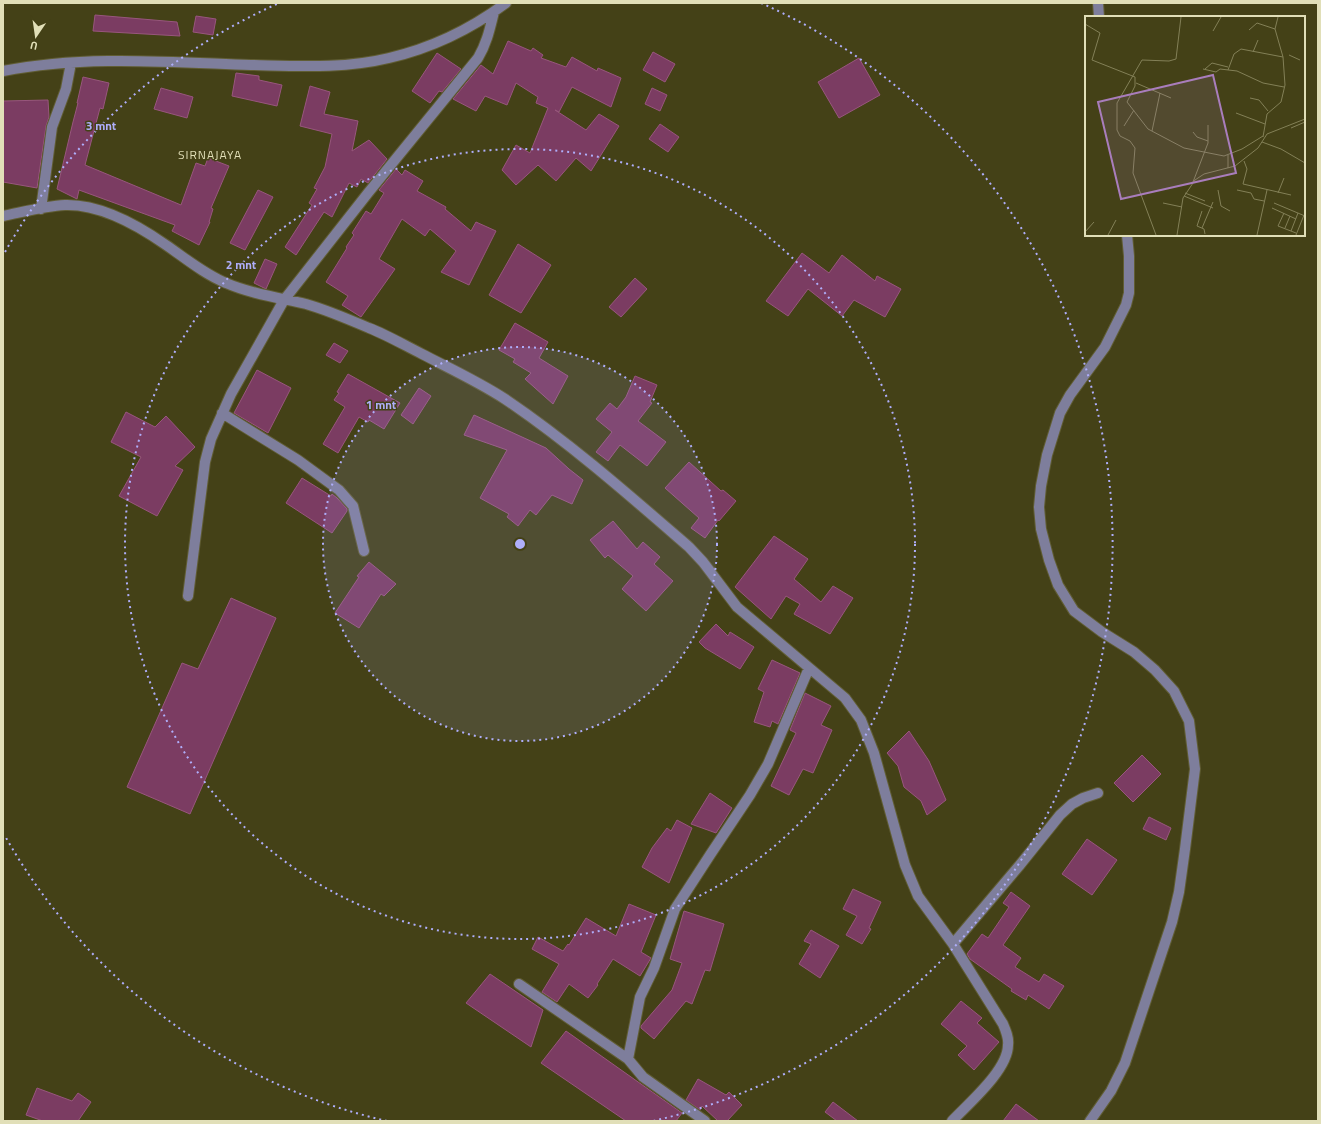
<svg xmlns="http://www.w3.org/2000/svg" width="1321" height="1124" viewBox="0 0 1321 1124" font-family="'Titillium Web',sans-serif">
  <rect width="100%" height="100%" fill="#444117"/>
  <path fill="#7b3c62" stroke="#98567d" d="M 95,15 L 177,22 L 180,36 L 93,31 Z
    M 196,16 L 216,19 L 213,35 L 193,32 Z
    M 508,41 L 531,51 L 533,48 L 543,55 L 541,58 L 566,67 L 572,57 L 597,71 L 598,68 L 621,78 L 611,107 L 572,87 L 559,112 L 555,110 L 586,130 L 599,114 L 619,126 L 591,171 L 576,158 L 556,181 L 538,165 L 516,185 L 502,170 L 516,145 L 530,153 L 548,108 L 536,103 L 538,97 L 516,83 L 507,105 L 485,96 L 476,111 L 453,99 L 481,65 L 493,74 Z
    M 653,52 L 675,64 L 665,82 L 643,70 Z
    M 437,53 L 461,69 L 442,92 L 439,91 L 430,103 L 412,91 Z
    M 859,58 L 880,95 L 839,118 L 818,82 Z
    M 236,73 L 259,76 L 259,80 L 282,85 L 277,106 L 232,96 Z
    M 83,77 L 109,83 L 103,109 L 100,108 L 85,165 L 181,205 L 196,163 L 205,166 L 208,158 L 229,166 L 211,208 L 213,209 L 209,222 L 210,222 L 199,245 L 172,231 L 175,225 L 79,190 L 77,199 L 57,189 L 73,122 L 78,103 L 77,103 Z
    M 310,86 L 330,92 L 324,114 L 358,121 L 352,151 L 369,140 L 387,159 L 368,183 L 361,179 L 357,187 L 349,183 L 332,217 L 324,212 L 296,255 L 285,247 L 312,205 L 309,203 L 317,189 L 314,188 L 325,167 L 332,134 L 300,126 Z
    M 161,88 L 193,97 L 187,118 L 154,109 Z
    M 652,88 L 667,95 L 660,111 L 645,104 Z
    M 48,100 L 49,117 L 46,126 L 37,188 L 3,182 L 3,101 Z
    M 660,124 L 679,137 L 668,152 L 649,139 Z
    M 396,169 L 402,175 L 405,170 L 423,181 L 417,191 L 446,207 L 445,209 L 471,231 L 476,222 L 496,231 L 469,285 L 441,272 L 456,251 L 430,229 L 425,236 L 402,219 L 379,259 L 395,269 L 361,317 L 342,305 L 348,296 L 326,282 L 347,248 L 346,247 L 354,235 L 352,233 L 366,211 L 371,214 L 384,193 L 379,190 Z
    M 258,190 L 273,197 L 245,250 L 230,243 Z
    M 518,244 L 551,265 L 521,313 L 489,295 Z
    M 802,253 L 829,273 L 842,255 L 875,281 L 877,276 L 901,289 L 885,317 L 854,300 L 842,316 L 808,289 L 788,316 L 766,301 Z
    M 265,259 L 277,264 L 266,289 L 254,283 Z
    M 635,278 L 647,289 L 621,317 L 609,307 Z
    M 515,323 L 548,342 L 539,358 L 568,376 L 553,404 L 525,379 L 531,373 L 513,362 L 515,359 L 499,350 Z
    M 334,343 L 348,351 L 340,363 L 326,355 Z
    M 257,370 L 291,388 L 268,433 L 234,413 Z
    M 348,374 L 400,403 L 384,429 L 369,420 L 368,422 L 359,417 L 338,453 L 323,444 L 345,407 L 334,400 L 339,393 L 337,392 Z
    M 635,376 L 657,385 L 650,402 L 652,403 L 638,421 L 666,442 L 647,466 L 620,445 L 608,461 L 596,452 L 612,432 L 596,419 L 610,403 L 617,409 L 626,397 Z
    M 419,388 L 431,396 L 413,424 L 401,415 Z
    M 126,412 L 155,427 L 166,416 L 195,447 L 175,466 L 183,470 L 157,516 L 119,496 L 141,457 L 111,442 Z
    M 474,415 L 546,448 L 569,469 L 583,480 L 572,504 L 552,495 L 536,515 L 530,510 L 518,526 L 507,517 L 509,514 L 480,498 L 507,450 L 464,435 Z
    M 689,462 L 721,491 L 723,490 L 736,501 L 719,521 L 718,520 L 705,538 L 691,528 L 699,518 L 665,488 Z
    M 302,478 L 331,496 L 332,494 L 337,498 L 347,509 L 347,511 L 332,533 L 286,503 Z
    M 613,521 L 637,549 L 643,542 L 660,557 L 654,564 L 673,581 L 646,611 L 622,589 L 633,576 L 608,555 L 605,558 L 590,540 Z
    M 774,536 L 808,559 L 794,579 L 821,602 L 833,586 L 853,598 L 830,634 L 794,614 L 800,604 L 786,596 L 771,619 L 735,587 Z
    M 369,562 L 396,584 L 384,596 L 381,594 L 359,628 L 335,613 L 359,577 L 357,576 Z
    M 231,598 L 276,618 L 190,814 L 127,787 L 182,663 L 198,669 Z
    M 716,624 L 728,636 L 730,632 L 754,647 L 740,669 L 705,648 L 699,642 Z
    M 772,660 L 800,673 L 778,724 L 772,721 L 770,727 L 754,722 L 764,692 L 758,689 Z
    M 805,693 L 831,706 L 821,725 L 832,730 L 813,773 L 803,769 L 789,795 L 771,786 L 796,733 L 790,730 Z
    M 909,731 L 929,761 L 946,800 L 927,815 L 921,801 L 904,787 L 898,766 L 887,753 Z
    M 1142,755 L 1161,774 L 1133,802 L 1114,783 Z
    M 710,793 L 732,808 L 716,833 L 691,824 Z
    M 1149,817 L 1171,828 L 1166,840 L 1143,829 Z
    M 677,820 L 692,828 L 669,883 L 642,867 L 652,848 L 667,828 L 671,831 Z
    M 1087,839 L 1117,860 L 1092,895 L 1062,874 Z
    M 853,889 L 881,902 L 869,928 L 871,929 L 862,944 L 846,935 L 857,916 L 843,909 Z
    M 1011,892 L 1030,906 L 1003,945 L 1021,958 L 1015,967 L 1039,982 L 1044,974 L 1064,986 L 1049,1009 L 1028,995 L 1026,1000 L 1011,991 L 1012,989 L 970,959 L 967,954 L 982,934 L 988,938 L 1009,907 L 1003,903 Z
    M 629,904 L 656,915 L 641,952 L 651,958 L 640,976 L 613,959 L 597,984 L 598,985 L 588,998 L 569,984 L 557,1002 L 542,992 L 559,964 L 532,949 L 538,937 L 563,951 L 568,944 L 569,945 L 586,918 L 616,936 Z
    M 684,911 L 724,924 L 710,971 L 705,970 L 692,1004 L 686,1001 L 654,1039 L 641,1028 L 641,1026 L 672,990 L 682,963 L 670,959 Z
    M 811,930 L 839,946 L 820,978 L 799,964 L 811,944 L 804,941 Z
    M 490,974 L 543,1010 L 531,1047 L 466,1003 Z
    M 961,1001 L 982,1018 L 977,1023 L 999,1042 L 974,1070 L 958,1055 L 967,1046 L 941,1024 Z
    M 566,1031 L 682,1113 L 676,1121 L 626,1121 L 541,1063 Z
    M 698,1079 L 726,1095 L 729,1092 L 742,1105 L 727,1121 L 718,1121 L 702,1106 L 700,1110 L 686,1100 Z
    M 37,1088 L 72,1101 L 78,1093 L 91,1102 L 78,1121 L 43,1121 L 26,1115 Z
    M 833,1102 L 858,1121 L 837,1121 L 825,1112 Z
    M 1016,1104 L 1039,1121 L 1003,1121 Z"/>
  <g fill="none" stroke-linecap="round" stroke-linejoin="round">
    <defs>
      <path id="minor" d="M 1098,3 L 1099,17
        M 3,71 C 85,55 168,62 251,65 C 297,66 344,69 389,58 C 432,48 471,29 506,3
        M 41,209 L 52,127 L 66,89 L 71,63
        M 3,216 C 23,212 45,206 65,205 C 100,204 139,226 166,245 C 185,258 204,274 226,283 C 251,294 280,298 306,304 C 327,310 348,319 369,328 C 387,335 404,345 422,354 C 449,368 479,382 505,399 C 570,443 629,495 689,547 L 703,562 L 737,607 L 845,698 L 861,720 L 874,753 L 905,865 L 918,896 L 953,944 L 1003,1024 C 1006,1031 1009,1038 1008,1045 C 1008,1070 969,1103 952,1121
        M 222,413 L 298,460 L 339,490 L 353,506 L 364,551
        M 188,596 L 205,462 L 211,439 L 231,394 L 284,300 L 368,193 L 478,58 C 487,43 490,28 494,12
        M 953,944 L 1019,866 L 1060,815 L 1072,804 L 1083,798 L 1098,793
        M 519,984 L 628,1059 L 643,1077 L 705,1121
        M 628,1059 L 640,997 L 654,968 L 675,909 L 710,855 L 750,795 L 768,764 L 809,668
        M 1090,1121 L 1111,1091 L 1125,1063 L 1172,922 L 1179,892 L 1185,849 L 1195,769 L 1189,721 L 1174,691 L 1155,670 L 1134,652 L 1102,632 L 1074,611 L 1058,585 L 1049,560 L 1041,529 L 1039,507 L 1041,486 L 1047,455 L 1060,413 L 1070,395 L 1105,347 L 1126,305 L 1129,293 L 1129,256 L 1127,235"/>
    </defs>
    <use href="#minor" stroke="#605d34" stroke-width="12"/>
    <use href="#minor" stroke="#7e7e9c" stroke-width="10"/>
  </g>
  <circle cx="520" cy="544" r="197" fill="#afaefa" fill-opacity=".12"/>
  <g fill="none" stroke="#afaefa" stroke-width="2" stroke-dasharray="2 4">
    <circle cx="520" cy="544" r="197"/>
    <circle cx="520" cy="544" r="395"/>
    <path d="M387 1121A592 592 0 0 1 5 836M5 252A592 592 0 0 1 279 3M761 3A592 592 0 0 1 653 1121"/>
  </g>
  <g text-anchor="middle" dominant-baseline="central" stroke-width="3" stroke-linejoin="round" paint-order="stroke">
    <g font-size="12" letter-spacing="1" fill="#e1dfb8" stroke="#444117">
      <text x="210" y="154">SIRNAJAYA</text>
    </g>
  </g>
  <g transform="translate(1085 16)">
    <rect width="220" height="220" fill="#444117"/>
    <path fill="none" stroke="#838057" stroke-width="1" d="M 0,8 L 15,17 L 7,44 L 50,61 L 50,70 L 42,86 L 63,113 L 99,132 L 139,140 L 157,133 L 178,120M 164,14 L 172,7 L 190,13M 128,15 L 136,1M 168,36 L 173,24M 204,39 L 215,44M 118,53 L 131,56 L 135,53 L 152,55 L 178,67 L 199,71M 120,53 L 127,47 L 143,51M 143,54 L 149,38 L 156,33 L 198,41M 51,67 L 86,82M 165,82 L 174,84 L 183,95M 151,97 L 180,108M 39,110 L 49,94M 206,112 L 220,106M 67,115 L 75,77M 108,116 L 112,121 L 123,125M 178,121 L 182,98 L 196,86 L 200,69 L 198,41 L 190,13 L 193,1M 177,126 L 196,133 L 220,147M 143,139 L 143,152M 159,145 L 162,153 L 158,168 L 206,179M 108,166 L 123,127 L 123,109M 133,174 L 136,190 L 145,195M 152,174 L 166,177 L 169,183 L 179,185M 100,177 L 120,185M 193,177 L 199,162M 99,180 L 128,192M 78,187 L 97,191M 189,187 L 220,200M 187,192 L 211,203M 117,195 L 112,210 L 119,213 L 120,218M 199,197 L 193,210 L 211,217M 117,212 L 128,186M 200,212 L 205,200M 206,215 L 213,197M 0,216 L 9,206M 23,219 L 31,204M 71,219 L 48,157 L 50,132 L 45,125 L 35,120 L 32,114 L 32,87 L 57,44 L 84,45 L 91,43 L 96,1M 92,219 L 98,182 L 110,164 L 119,158 L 150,150 L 173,132 L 182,118 L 220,103M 172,219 L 182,174M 211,219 L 219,199"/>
    <path fill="#a97dbc" fill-opacity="0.15" stroke="#a97dbc" stroke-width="2" d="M 128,59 L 151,157 L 36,183 L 13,86 Z"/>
    <rect width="220" height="220" fill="none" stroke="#e1dfb8" stroke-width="2"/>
  </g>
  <circle cx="520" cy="544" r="6" fill="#afaefa" stroke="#444117" stroke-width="2"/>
  <g font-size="12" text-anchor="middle" font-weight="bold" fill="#afaefa" stroke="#444117" stroke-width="3" stroke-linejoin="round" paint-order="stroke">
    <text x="101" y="130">3 mnt</text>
    <text x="241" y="269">2 mnt</text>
    <text x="381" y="409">1 mnt</text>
  </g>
  <rect width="1321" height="1124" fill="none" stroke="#e1dfb8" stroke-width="8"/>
  <g transform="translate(36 36) rotate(193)" stroke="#444117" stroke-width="3" paint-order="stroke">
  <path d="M0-3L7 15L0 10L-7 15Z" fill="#e1dfb8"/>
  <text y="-6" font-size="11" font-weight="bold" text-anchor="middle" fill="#e1dfb8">U</text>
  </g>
</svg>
